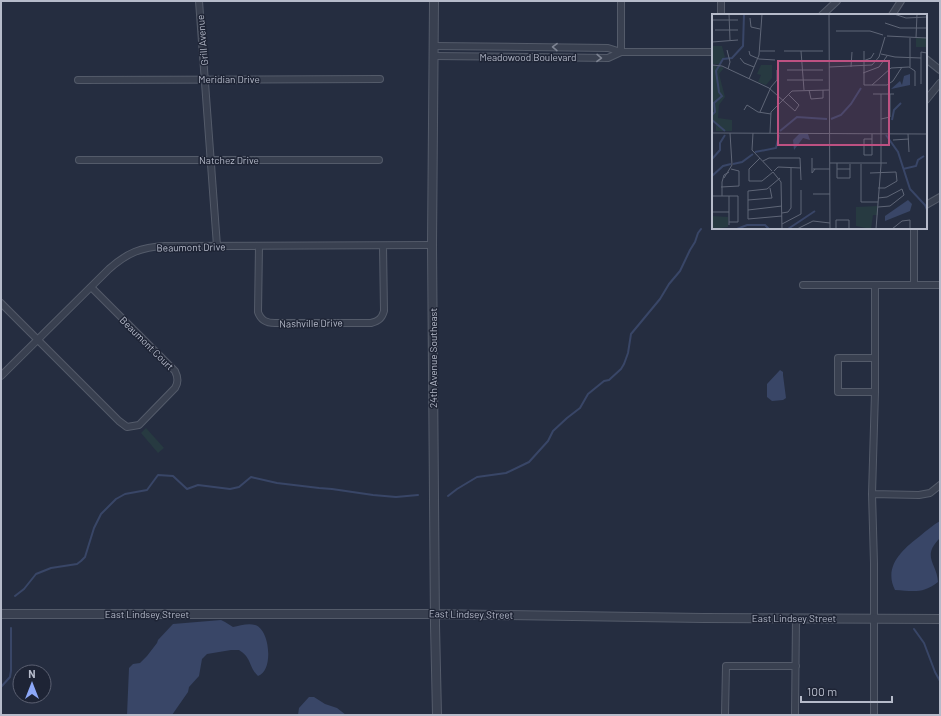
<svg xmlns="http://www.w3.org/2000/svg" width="941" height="716" viewBox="0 0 941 716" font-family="Barlow,sans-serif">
  <rect width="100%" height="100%" fill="#252d40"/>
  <path fill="#273a41" d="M 146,428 L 164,448 L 158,453 L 141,433 Z"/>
  <path fill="#394667" d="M 780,370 L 783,372 L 783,375 L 786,398 L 783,400 L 772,401 L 767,397 L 767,384 Z
    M 940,521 L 940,538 C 921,557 937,563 938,582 C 923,594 913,591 895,590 C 883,566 903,549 920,536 C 926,531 933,525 940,521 Z
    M 221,620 L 225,622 L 233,627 C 239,626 248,623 255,625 C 270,629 274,671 258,676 C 248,666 252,658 239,650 L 231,650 L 207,654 L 202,659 L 199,676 L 189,687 L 188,692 L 172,715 L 127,715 L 129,668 L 133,664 L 140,663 L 147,656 L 157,643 L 158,640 L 173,624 Z
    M 309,697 L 314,697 L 325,704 L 337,708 L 346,715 L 298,715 L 299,708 Z"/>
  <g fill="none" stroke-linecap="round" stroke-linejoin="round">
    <path stroke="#394667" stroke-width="2" d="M 448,496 L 457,489 L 477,477 L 506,473 L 529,462 L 548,441 L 553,431 L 567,418 L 580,408 L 588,394 L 604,381 L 609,380 L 621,369 L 624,364 L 628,353 L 631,334 L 660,299 L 669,284 L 680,271 L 690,250 L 695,242 L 698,233 L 701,229
      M 15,596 L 24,589 L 36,574 L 51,568 L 77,564 L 81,561 L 85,557 L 94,528 L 101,514 L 116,499 L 125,494 L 147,490 L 158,475 L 173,476 L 187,489 L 198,485 L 230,489 L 239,487 L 251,477 L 277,483 L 319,488 L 332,489 L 373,495 L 396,497 L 418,495
      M 914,629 L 924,643 L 935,672 L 940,681
      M 1,687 L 10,677 L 11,671 L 11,628"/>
    <defs>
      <path id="minor" d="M 199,1 L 217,246
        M 721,15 L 721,1
        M 822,15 L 837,1
        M 892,15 L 901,1
        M 434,46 L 608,48 L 621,52 L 713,52
        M 621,52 L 621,1
        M 434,56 L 608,58 L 621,52
        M 926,59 L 940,70
        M 78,80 L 380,79
        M 926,100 L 940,83
        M 79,160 L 379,160
        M 926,205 L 940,197
        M 914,228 L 914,285
        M 259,246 L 258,312 C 261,321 267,323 275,323 L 371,323 C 379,321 382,318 384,311 L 383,246
        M 803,285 L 940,285
        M 1,303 L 119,421 L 127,427 L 139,425 L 175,388 C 179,382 178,377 175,371 L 91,287
        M 1,376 L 109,269 C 127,253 141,247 165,246 L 432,245
        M 875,392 L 838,392 L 838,358 L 875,358
        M 872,494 L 919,495 L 930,493 L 940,485
        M 725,715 L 726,666 L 796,666
        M 795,715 L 796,618
        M 874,715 L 874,563 L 872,494 L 875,392 L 875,285"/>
      <path id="tertiary" d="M 434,1 L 432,245 L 435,625 L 437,715
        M 1,614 L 434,614 L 703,618 L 940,619"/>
    </defs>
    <use href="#minor" stroke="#545b6a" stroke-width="8"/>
    <use href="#tertiary" stroke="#545b6a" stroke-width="10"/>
    <use href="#minor" stroke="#394050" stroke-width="6"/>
    <use href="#tertiary" stroke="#394050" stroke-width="8"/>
  </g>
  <defs><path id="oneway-chevron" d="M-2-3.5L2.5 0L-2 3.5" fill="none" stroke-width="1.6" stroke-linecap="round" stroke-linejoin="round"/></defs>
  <g stroke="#7e8493">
    <use href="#oneway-chevron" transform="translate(555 47) rotate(-179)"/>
    <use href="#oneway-chevron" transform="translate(599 58) rotate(1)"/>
  </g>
  <g text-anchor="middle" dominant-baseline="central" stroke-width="3" stroke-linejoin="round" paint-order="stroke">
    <g font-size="10" fill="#b6bbca" stroke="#1e2435">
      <text transform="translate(202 40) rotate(-95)">Grill Avenue</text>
      <text x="528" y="57">Meadowood Boulevard</text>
      <text x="229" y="79">Meridian Drive</text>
      <text x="229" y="160">Natchez Drive</text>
      <text transform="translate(191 247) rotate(-1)">Beaumont Drive</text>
      <text transform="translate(311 323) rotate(-1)">Nashville Drive</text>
      <text transform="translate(147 343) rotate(45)">Beaumont Court</text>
      <text transform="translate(433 358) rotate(-90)">24th Avenue Southeast</text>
      <text x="147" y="614">East Lindsey Street</text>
      <text transform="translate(471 614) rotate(1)">East Lindsey Street</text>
      <text x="794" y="618">East Lindsey Street</text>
    </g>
  </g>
  <g transform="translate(712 14)">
    <rect width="215" height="215" fill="#252d40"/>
    <path d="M 204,24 L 215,24 L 215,33 L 204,33 ZM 0,32 L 10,32 L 13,43 L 7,50 L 0,50 ZM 5,51 L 12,54 L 7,60 L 13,83 L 7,91 L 6,104 L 20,106 L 20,117 L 4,117 L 4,110 L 0,107 L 0,52 ZM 49,51 L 60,51 L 60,64 L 54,71 L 46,68 L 49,61 L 45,60 ZM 166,192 L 166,201 L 161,201 L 159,215 L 144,212 L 144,193 ZM 0,202 L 16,203 L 16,213 L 0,215 Z" fill="#273a41"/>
    <path d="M 198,60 L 198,71 L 179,75 L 188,67 L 190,71 L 192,62 ZM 87,120 L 96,120 L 98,126 L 91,124 L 82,136 L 81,126 ZM 196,186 L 200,190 L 198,197 L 173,207 L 173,202 Z" fill="#394667"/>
    <path fill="none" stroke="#394667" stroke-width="2" d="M 0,101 L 3,98 L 2,89 L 10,82 L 7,78 L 4,57 L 11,45 L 20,44 L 31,32 L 32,0M 119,105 L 129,101 L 139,90 L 149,74M 0,106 L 13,117M 180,106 L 182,96 L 189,89M 68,117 L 85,103 L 115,105M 174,121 L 186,138 L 198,175 L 213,191 L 215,196M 43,138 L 64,134 L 67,121M 0,145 L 8,136 L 8,129 L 13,121M 21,150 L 30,148 L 41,140M 191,155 L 204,152 L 206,146 L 212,142M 0,162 L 11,152 L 19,150M 25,215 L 35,211 L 53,211 L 57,215M 76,215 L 103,197"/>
    <path fill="none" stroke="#5f6677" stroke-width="1" d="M 17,0 L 18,26M 117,0 L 118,215M 182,0 L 194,4 L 215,3M 38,4 L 39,13 L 48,15M 0,6 L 26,6M 173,9 L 188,14 L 215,14M 3,16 L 26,16M 124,17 L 158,17 L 171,21M 175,22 L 215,24M 204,24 L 205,0M 0,28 L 26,26M 15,36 L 18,48 L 16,55M 37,37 L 38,41 L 47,45 L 63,46M 48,37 L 63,37M 72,37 L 111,37M 89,37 L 92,76M 152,37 L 152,71 L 175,71 L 181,67 L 190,53M 169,40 L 183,43 L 209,44M 28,44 L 32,49 L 42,53M 72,47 L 111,47M 151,47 L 159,44 L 162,39M 0,51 L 10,52 L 57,74 L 83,97 L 87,91 L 77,81M 117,53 L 160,51 L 167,43 L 173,23M 139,53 L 140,38M 198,53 L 198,24M 75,56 L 111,56M 151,59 L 167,53 L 175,42M 37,65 L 47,41 L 50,0M 75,66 L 111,66M 209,70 L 209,38 L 215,39M 160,71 L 179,54 L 197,53 L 203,57 L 203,72M 97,76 L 99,85 L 111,84 L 111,76M 161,80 L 182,80M 32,96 L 35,91 L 46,98 L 59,100M 48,98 L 59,73 L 65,66 L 65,56M 169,105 L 178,103 L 178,80M 0,119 L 215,120M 41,119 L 40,136 L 60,157M 58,119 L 59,98 L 80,77 L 117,76M 196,120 L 197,138M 160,125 L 152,125 L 152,141 L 160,141 L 160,120M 181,126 L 197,125M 48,144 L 37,155 L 37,167 L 50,167 L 61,158M 100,144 L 100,159 L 103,155M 51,147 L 57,144 L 88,144 L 89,166M 118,149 L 175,149M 125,149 L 125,164 L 138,164 L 138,150M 149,150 L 149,188 L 166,188M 101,155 L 118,155M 125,155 L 138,155M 62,157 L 66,153 L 89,154M 61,158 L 69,168 L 70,215M 158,159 L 184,158 L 185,167 L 173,174 L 166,174M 12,164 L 20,151 L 18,119M 68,164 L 55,175 L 36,177 L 36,205 L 70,202M 9,173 L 27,172 L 27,157 L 19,155M 101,180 L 118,180M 0,182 L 26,182 L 26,208 L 17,208M 10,182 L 10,168 L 12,161 L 17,158M 17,182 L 17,211M 166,184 L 175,183 L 190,175 L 192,181 L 178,192 L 166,193M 36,186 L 60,184 L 58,174M 36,196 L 70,192M 0,198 L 17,198M 70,199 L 76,198 L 79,194 L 79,154M 70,210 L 89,200 L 89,176M 85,215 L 101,207 L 118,209M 124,215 L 124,206 L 137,206 L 137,215M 164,215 L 169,151 L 169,80M 180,215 L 190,207 L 198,206 L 198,215"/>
    <path fill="#be5182" fill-opacity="0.15" stroke="#be5182" stroke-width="2" d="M 66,47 L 177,47 L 177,131 L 66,131 Z"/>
    <rect width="215" height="215" fill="none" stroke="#b6bbca" stroke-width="2"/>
  </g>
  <rect width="941" height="716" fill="none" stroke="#b6bbca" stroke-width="4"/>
  <g transform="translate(32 684)"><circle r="19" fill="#1e2435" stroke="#5b6071"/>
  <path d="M0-3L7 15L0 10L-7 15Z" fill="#8da8f8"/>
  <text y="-6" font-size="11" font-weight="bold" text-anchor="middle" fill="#b6bbca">N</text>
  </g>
  <path d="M801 696v6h91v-6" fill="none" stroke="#b6bbca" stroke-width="2"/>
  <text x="807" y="696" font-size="12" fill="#b6bbca" stroke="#1e2435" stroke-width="3" paint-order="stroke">100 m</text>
</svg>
